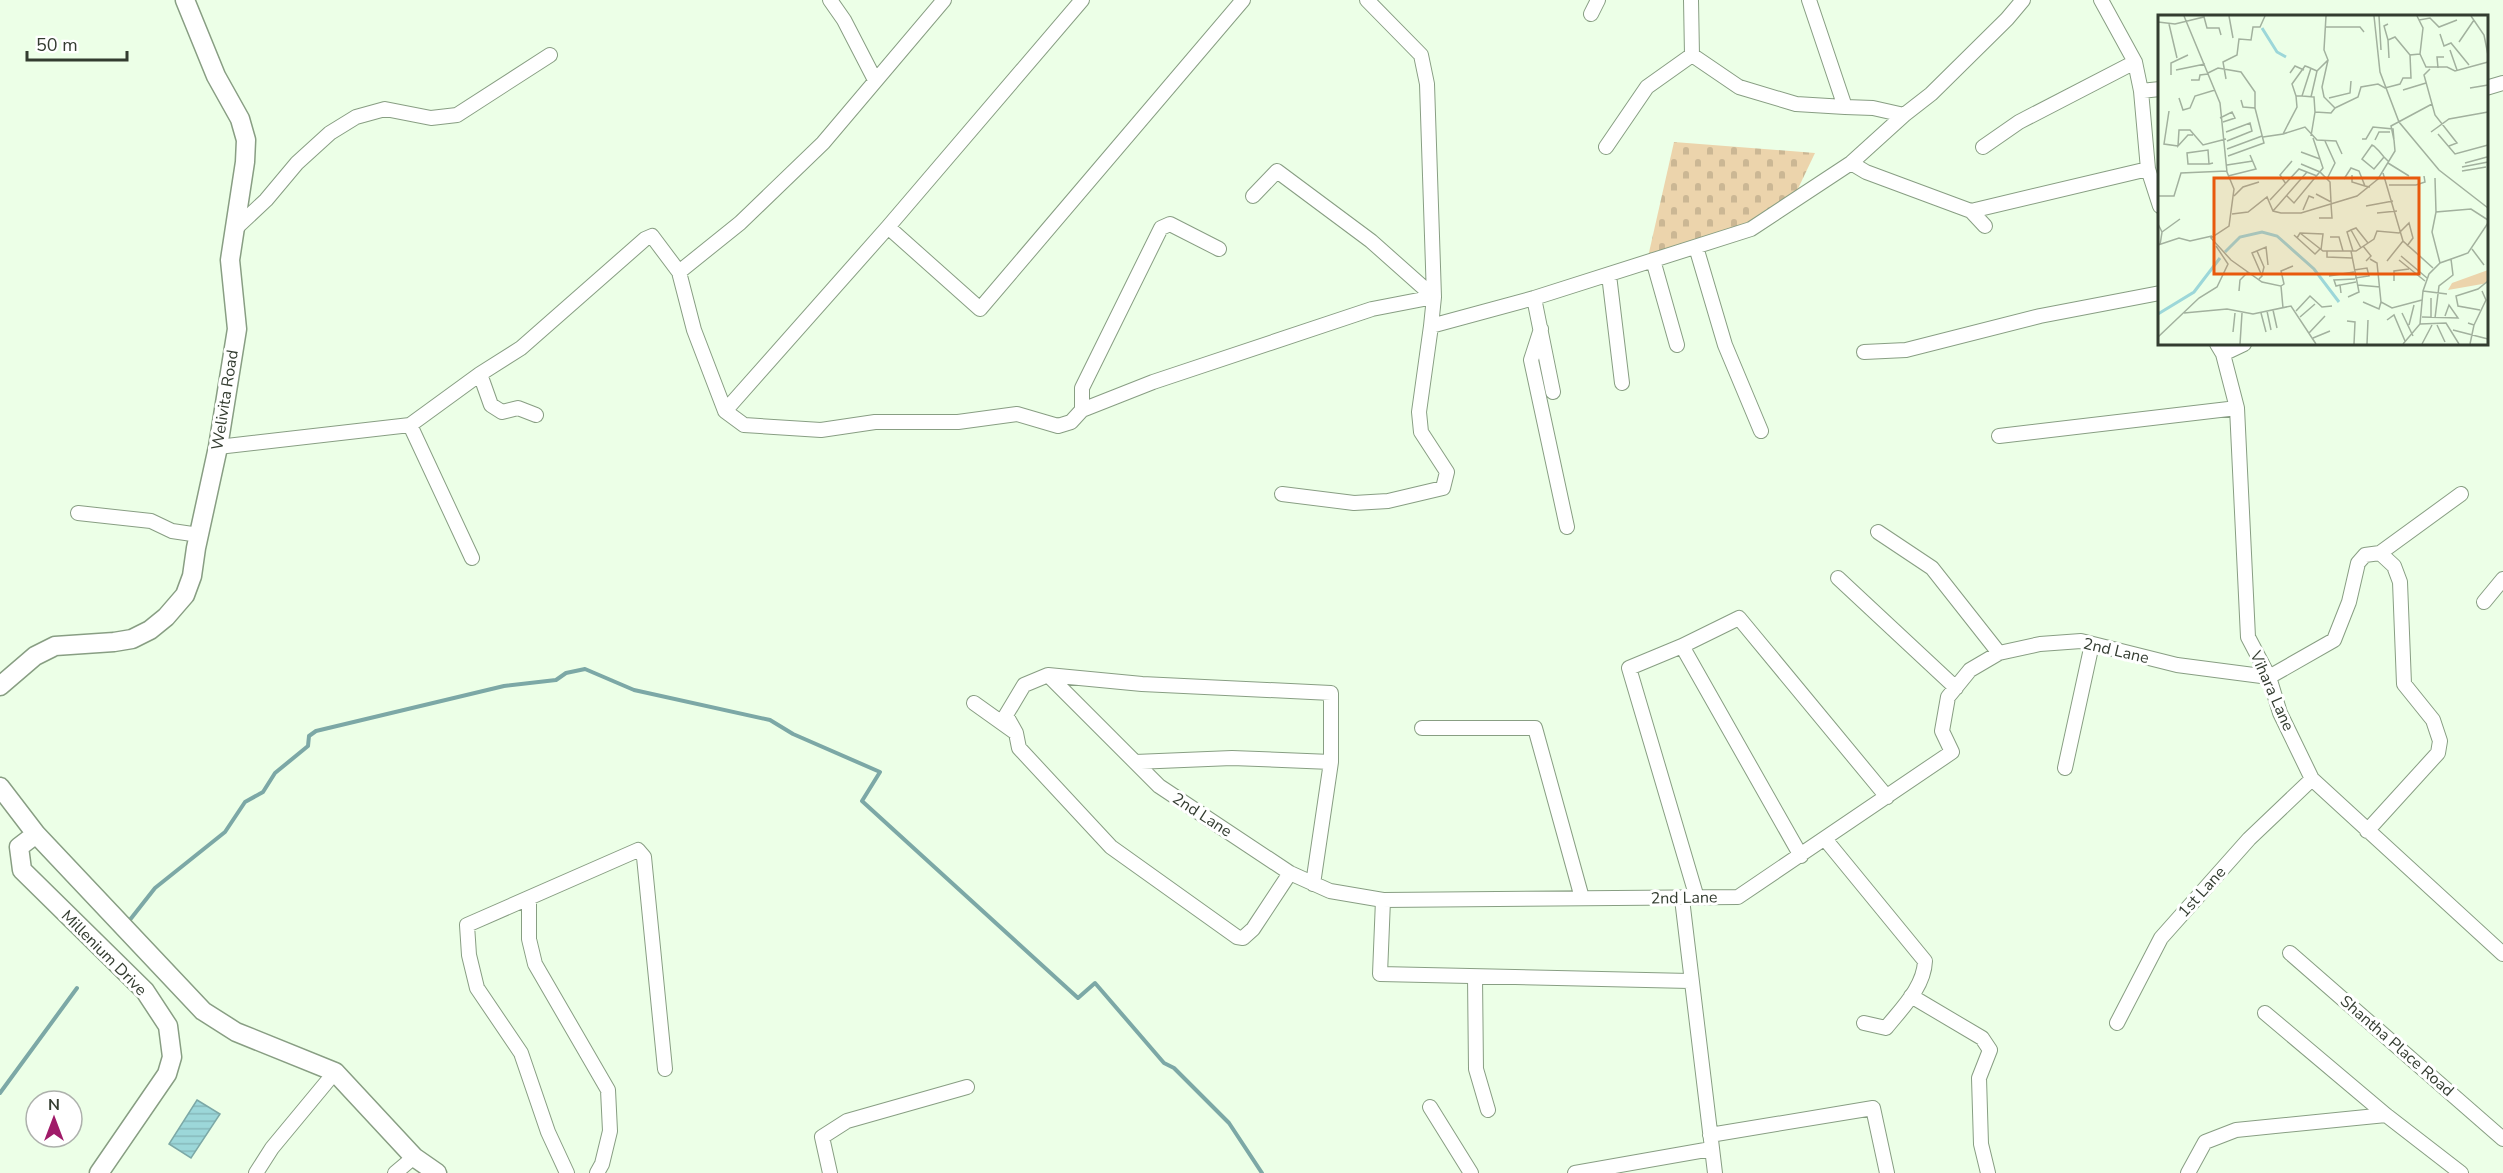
<svg xmlns="http://www.w3.org/2000/svg" width="2503" height="1173" viewBox="0 0 2503 1173" font-family="'Nunito Sans',sans-serif">
  <defs>
    <pattern id="cemetery-stones" width="16" height="16" patternUnits="userSpaceOnUse" patternTransform="scale(1.5)"><rect width="16" height="16" fill="#ecd4ac"/><path d="M2 7V4a2 2 0 0 1 4 0v3zM10 15v-3a2 2 0 0 1 4 0v3z" fill="#cbb794"/></pattern>
    <pattern id="water-rules" width="6" height="5" patternUnits="userSpaceOnUse" patternTransform="scale(1.5)"><rect width="6" height="5" fill="#9cd7d9"/><path d="M0 2.5h6" fill="none" stroke="#87b9bb"/></pattern>
  </defs>
  <rect width="100%" height="100%" fill="#ecffe7"/>
  <path fill="url(#cemetery-stones)" d="M 1674,142 L 1815,153 L 1794,197 L 1748,224 L 1648,257 Z"/>
  <path fill="url(#water-rules)" stroke="#7ca8a6" stroke-width="1.5" d="M 197,1100 L 220,1114 L 191,1158 L 169,1144 Z"/>
  <g fill="none" stroke-linecap="round" stroke-linejoin="round">
    <path stroke="#7ca8a6" stroke-width="4" d="M 129,921 L 155,888 L 225,832 L 245,802 L 263,792 L 275,773 L 308,746 L 309,736 L 316,731 L 504,686 L 556,680 L 566,673 L 585,669 L 634,690 L 770,720 L 793,734 L 880,772 L 862,801 L 1078,998 L 1095,983 L 1164,1063 L 1174,1068 L 1229,1123 L 1262,1173
      M 0,1093 L 77,988"/>
    <defs>
      <path id="street" d="M 830,0 L 844,20 L 875,80
        M 1691,0 L 1692,55 L 1739,87 L 1796,104 L 1845,107
        M 1809,0 L 1845,107 L 1873,108 L 1904,115
        M 2101,0 L 2135,62 L 2141,91 L 2148,169 L 2160,206
        M 1591,14 L 1598,0
        M 2486,88 L 2503,83
        M 2141,91 L 2160,89
        M 1606,147 L 1647,87 L 1692,55
        M 1983,147 L 2019,122 L 2135,62
        M 1851,163 L 1866,172 L 1971,211 L 1985,226
        M 1253,196 L 1277,171 L 1371,241 L 1434,297 L 1427,84 L 1421,55 L 1367,0
        M 1971,211 L 2148,169
        M 888,227 L 980,309 L 1243,0
        M 234,230 L 266,200 L 297,163 L 330,133 L 356,117 L 385,109 L 431,118 L 457,115 L 550,55
        M 1696,247 L 1725,345 L 1761,431
        M 1653,260 L 1677,345
        M 679,272 L 740,223 L 823,143 L 944,0
        M 1609,275 L 1622,383
        M 1534,298 L 1553,392
        M 1541,329 L 1531,360 L 1567,527
        M 2217,344 L 2223,354 L 2237,408 L 2248,637 L 2269,677 L 2280,713 L 2312,779 L 2503,954
        M 1864,352 L 1906,350 L 2040,316 L 2160,293
        M 2223,354 L 2244,344
        M 480,374 L 491,405 L 502,412 L 518,408 L 536,415
        M 1082,410 L 1082,388 L 1161,228 L 1170,224 L 1219,249
        M 725,411 L 888,227 L 1082,0
        M 410,425 L 472,558
        M 1999,436 L 2237,408
        M 218,447 L 410,425 L 480,374 L 521,348 L 645,239 L 652,236 L 679,272 L 694,330 L 725,411 L 744,425 L 821,430 L 875,422 L 958,422 L 1017,414 L 1058,426 L 1071,422 L 1082,410 L 1153,382 L 1372,309 L 1434,297 L 1431,326 L 1534,298 L 1751,229 L 1851,163 L 1904,115 L 1931,94 L 2007,19 L 2023,0
        M 1282,494 L 1354,503 L 1388,501 L 1443,488 L 1447,472 L 1421,432 L 1419,412 L 1431,326
        M 78,513 L 151,521 L 172,531 L 199,535
        M 1878,532 L 1932,568 L 1999,653
        M 2380,553 L 2461,494
        M 1838,578 L 1956,688
        M 2484,602 L 2503,579
        M 1682,646 L 1629,668 L 1697,898
        M 1048,675 L 1159,786 L 1290,873 L 1330,891 L 1383,900 L 1738,897 L 1952,752 L 1942,731 L 1948,697 L 1970,670 L 1999,653 L 2040,644 L 2081,641 L 2177,665 L 2269,677 L 2334,640 L 2349,602 L 2358,563 L 2365,555 L 2380,553 L 2394,566 L 2400,582 L 2404,684 L 2433,720 L 2440,741 L 2438,753 L 2367,831
        M 974,703 L 1016,733 L 1019,748 L 1111,847 L 1237,937 L 1243,938 L 1253,929 L 1290,873
        M 1422,728 L 1535,728 L 1582,898
        M 1016,733 L 1006,715 L 1024,685 L 1048,675 L 1142,684 L 1331,693 L 1331,762 L 1313,884
        M 1135,762 L 1232,758 L 1331,762
        M 2065,768 L 2092,644
        M 1825,839 L 1925,961 C 1924,987 1902,1008 1886,1028 L 1864,1023
        M 1801,856 L 1682,646 L 1739,618 L 1887,797
        M 529,899 L 529,939 L 535,964 L 608,1090 L 610,1131 L 602,1164 L 597,1173
        M 1682,899 L 1715,1173
        M 1383,900 L 1380,974 L 1690,981
        M 2290,953 L 2503,1139
        M 1475,977 L 1476,1069 L 1488,1110
        M 1911,996 L 1982,1038 L 1990,1050 L 1979,1078 L 1981,1144 L 1988,1173
        M 2265,1013 L 2386,1115 L 2461,1173
        M 2117,1023 L 2161,938 L 2249,839 L 2312,779
        M 1430,1107 L 1471,1173
        M 1710,1135 L 1873,1108 L 1887,1173
        M 256,1173 L 272,1148 L 335,1072
        M 395,1173 L 414,1157
        M 567,1173 L 548,1132 L 521,1053 L 477,988 L 469,955 L 467,925 L 638,850 L 644,857 L 665,1069
        M 830,1173 L 822,1137 L 847,1121 L 967,1087
        M 1575,1173 L 1711,1149
        M 2188,1173 L 2205,1142 L 2236,1130 L 2386,1115"/>
      <path id="secondary" d="M 0,686 L 35,656 L 55,646 L 114,642 L 132,639 L 150,630 L 166,617 L 185,595 L 192,576 L 196,548 L 218,447 L 237,329 L 230,260 L 245,162 L 246,140 L 240,119 L 216,76 L 185,0
        M 0,787 L 36,834 L 203,1011 L 236,1032 L 335,1072 L 414,1157 L 437,1173
        M 36,834 L 19,847 L 22,870 L 145,991 L 168,1026 L 172,1057 L 167,1074 L 99,1173"/>
    </defs>
    <use href="#street" stroke="#889e83" stroke-width="16"/>
    <use href="#secondary" stroke="#889e83" stroke-width="21"/>
    <use href="#street" stroke="#fff" stroke-width="14"/>
    <use href="#secondary" stroke="#fff" stroke-width="18"/>
  </g>
  <g text-anchor="middle" dominant-baseline="central" stroke-width="6" stroke-linejoin="round" paint-order="stroke">
    <g font-size="16" fill="#333c30" stroke="#fff">
      <text transform="translate(225 400) rotate(-81)">Welivita Road</text>
      <text transform="translate(2116 651) rotate(13)">2nd Lane</text>
      <text transform="translate(2272 691) rotate(66)">Vihara Lane</text>
      <text transform="translate(1202 815) rotate(33)">2nd Lane</text>
      <text transform="translate(2202 892) rotate(-48)">1st Lane</text>
      <text transform="translate(1684 898) rotate(-1)">2nd Lane</text>
      <text transform="translate(104 953) rotate(45)">Millenium Drive</text>
      <text transform="translate(2397 1046) rotate(41)">Shantha Place Road</text>
    </g>
  </g>
  <g transform="translate(2158 15)">
    <rect width="330" height="330" fill="#ecffe7"/>
    <path d="M 330,255 L 330,268 L 290,275 L 294,268 Z" fill="#ecd4ac"/>
    <path fill="none" stroke="#9cd7d9" stroke-width="3" d="M 104,13 L 119,37 L 128,42M 67,237 L 82,222 L 104,217 L 119,221 L 156,254 L 181,287M 0,299 L 36,277 L 62,243"/>
    <path fill="none" stroke="#a2b19e" stroke-width="1.5" d="M 26,1 L 62,88 L 69,157 L 76,174 L 71,211 L 53,223 L 73,245 L 104,267 L 123,271 L 125,293M 71,1 L 75,23M 216,1 L 222,57 L 241,107 L 281,155 L 330,193M 221,1 L 223,35M 259,1 L 265,13 L 262,39 L 268,52 L 289,52 L 297,56 L 330,47M 313,1 L 326,20 L 330,40M 261,5 L 272,3 L 281,12 L 299,5M 0,7 L 17,9 L 46,2 L 49,13 L 61,13 L 63,20M 11,9 L 19,43M 230,9 L 226,11 L 230,25M 168,12 L 202,12 L 206,17M 282,19 L 286,31 L 293,28 L 311,50M 301,27 L 316,5M 292,35 L 299,55M 231,43 L 230,25 L 237,22 L 252,40M 153,53 L 144,81 L 138,81 L 134,69 L 147,51 L 150,52 L 159,56M 280,53 L 279,42 L 286,42M 272,54 L 266,60 L 277,100 L 299,128 L 291,131M 18,55 L 47,49M 50,58 L 60,53 L 83,57 L 97,77 L 97,93M 132,58 L 137,51 L 146,55M 13,60 L 13,48 L 30,40M 68,64 L 65,47 L 79,40 L 81,24 L 93,25 L 95,12 L 102,12 L 107,1M 33,65 L 41,65 L 42,60 L 50,59M 312,73 L 330,70M 245,75 L 268,68M 144,81 L 156,82 L 157,97M 153,82 L 159,56 L 170,45 L 166,35 L 168,1M 21,83 L 25,95 L 32,93 L 37,81 L 57,75M 171,83 L 192,78 L 193,66M 83,85 L 85,92 L 97,93M 177,93 L 200,82 L 203,72 L 220,69 L 227,73 L 242,69 L 245,63 L 253,63 L 252,40 L 262,39M 11,96 L 6,129 L 20,131M 62,103 L 74,97 L 77,103 L 65,107M 68,117 L 92,108 L 94,116 L 69,126M 273,117 L 291,104 L 330,97M 125,119 L 147,112 L 159,125 L 178,126 L 184,139M 280,119 L 297,139 L 330,130M 35,120 L 30,120 L 20,131 L 21,115 L 32,115 L 45,130 L 68,124M 153,121 L 157,97 L 173,98 L 177,93 L 166,82 L 164,72 L 170,45M 105,122 L 125,119 L 139,92 L 138,81M 217,125 L 221,117 L 232,117M 236,125 L 233,111 L 274,89M 167,126 L 177,148 L 169,164M 69,134 L 104,121M 143,137 L 162,144M 330,138 L 330,176M 70,141 L 106,128 L 97,93M 226,142 L 216,154 L 204,144 L 214,130 L 216,131 L 221,136 L 226,142 L 231,147M 230,148 L 251,161M 307,148 L 329,142M 51,149 L 50,135 L 29,138 L 30,149 L 51,149 L 55,148M 143,149 L 162,157 L 172,167 L 173,187 L 158,179M 69,150 L 95,146M 304,152 L 330,147M 304,156 L 328,152M 225,158 L 245,226 L 275,253M 194,160 L 194,167 L 207,171M 70,161 L 98,154 L 92,140M 277,163 L 278,197M 186,164 L 193,153 L 201,156 L 207,171 L 212,172M 128,169 L 122,160 L 134,146M 231,170 L 258,170 L 267,167 L 266,161M 0,181 L 16,181 L 23,158 L 69,156M 76,181 L 85,172 L 101,167M 129,181 L 136,188 L 165,153 L 155,123M 112,185 L 141,154 L 159,161M 208,191 L 235,186M 145,195 L 151,181 L 156,183M 115,196 L 149,157M 219,198 L 239,196M 74,199 L 90,197 L 109,182 L 115,196 L 123,198 L 143,198 L 199,181 L 220,164 L 237,136 L 235,114 L 215,112 L 208,124 L 204,124M 161,203 L 174,203 L 173,189M 0,209 L 4,217 L 2,230M 193,215 L 189,217 L 195,236M 4,217 L 22,204M 142,218 L 165,236 L 198,236 L 216,224 L 219,216 L 241,218 L 251,208 L 255,223 L 249,231M 136,220 L 157,239 L 162,234M 172,222 L 181,222 L 185,236M 139,223 L 142,218 L 165,219 L 163,235M 0,230 L 21,223 L 32,226 L 54,221M 205,231 L 213,241 L 208,246M 203,233 L 193,215 L 198,213 L 210,228M 314,234 L 326,250M 99,236 L 106,252 L 104,260M 169,236 L 169,242 L 194,243M 243,241 L 269,263M 212,244 L 219,248 L 223,287 L 234,293 L 264,285M 241,245 L 267,266M 229,246 L 245,226M 282,248 L 274,217 L 278,197 L 313,194 L 330,205M 196,255 L 209,253 L 211,261 L 197,263M 171,261 L 196,257M 101,264 L 104,261 L 94,238 L 108,232 L 110,250M 236,266 L 236,256 L 251,254M 182,270 L 178,271 L 176,265 L 197,264M 200,270 L 222,272M 123,271 L 126,269 L 123,256 L 135,251M 81,276 L 82,265 L 90,257M 265,276 L 289,279M 183,278 L 182,270 L 198,267M 190,282 L 201,277 L 193,236M 205,287 L 221,294 L 223,287M 115,295 L 119,313M 322,295 L 300,291 L 298,281 L 320,274 L 330,266M 109,296 L 113,315M 138,296 L 152,281 L 164,292 L 174,291M 26,298 L 69,294 L 95,299 L 133,291 L 158,329M 103,298 L 108,317M 244,298 L 255,321M 142,302 L 157,289M 264,302 L 300,303 L 291,290 L 287,301M 273,303 L 273,283M 277,303 L 281,271 L 295,260 L 293,244M 229,305 L 236,300 L 247,326M 189,306 L 197,307 L 196,329M 310,308 L 316,310 L 312,329M 262,309 L 288,308 L 301,329M 251,310 L 256,290M 279,310 L 287,327M 316,310 L 328,285 L 324,276M 295,315 L 330,324M 75,317 L 77,298M 151,318 L 167,301M 0,322 L 41,283 L 59,272 L 70,249 L 58,231M 155,323 L 172,316M 82,329 L 84,298M 209,329 L 210,305M 245,329 L 262,309 L 265,276 L 271,259 L 282,248 L 310,238 L 330,208M 264,329 L 274,310"/>
    <path fill="#e8590c" fill-opacity="0.15" stroke="#e8590c" stroke-width="3" d="M 56,163 L 261,163 L 261,259 L 56,259 Z"/>
    <rect width="330" height="330" fill="none" stroke="#333c30" stroke-width="3"/>
  </g>
  <g transform="translate(54 1119)"><circle r="28" fill="#ffffff" stroke="#adb1ac" stroke-width="1.5"/>
  <path d="M0-4.5L10 22L0 15L-10 22Z" fill="#a01b69"/>
  <text y="-9" font-size="16" font-weight="bold" text-anchor="middle" fill="#333c30">N</text>
  </g>
  <path d="M27 51v9h100v-9" fill="none" stroke="#333c30" stroke-width="3"/>
  <text x="36" y="51" font-size="18" fill="#333c30" stroke="#ffffff" stroke-width="4.5" paint-order="stroke">50 m</text>
</svg>
